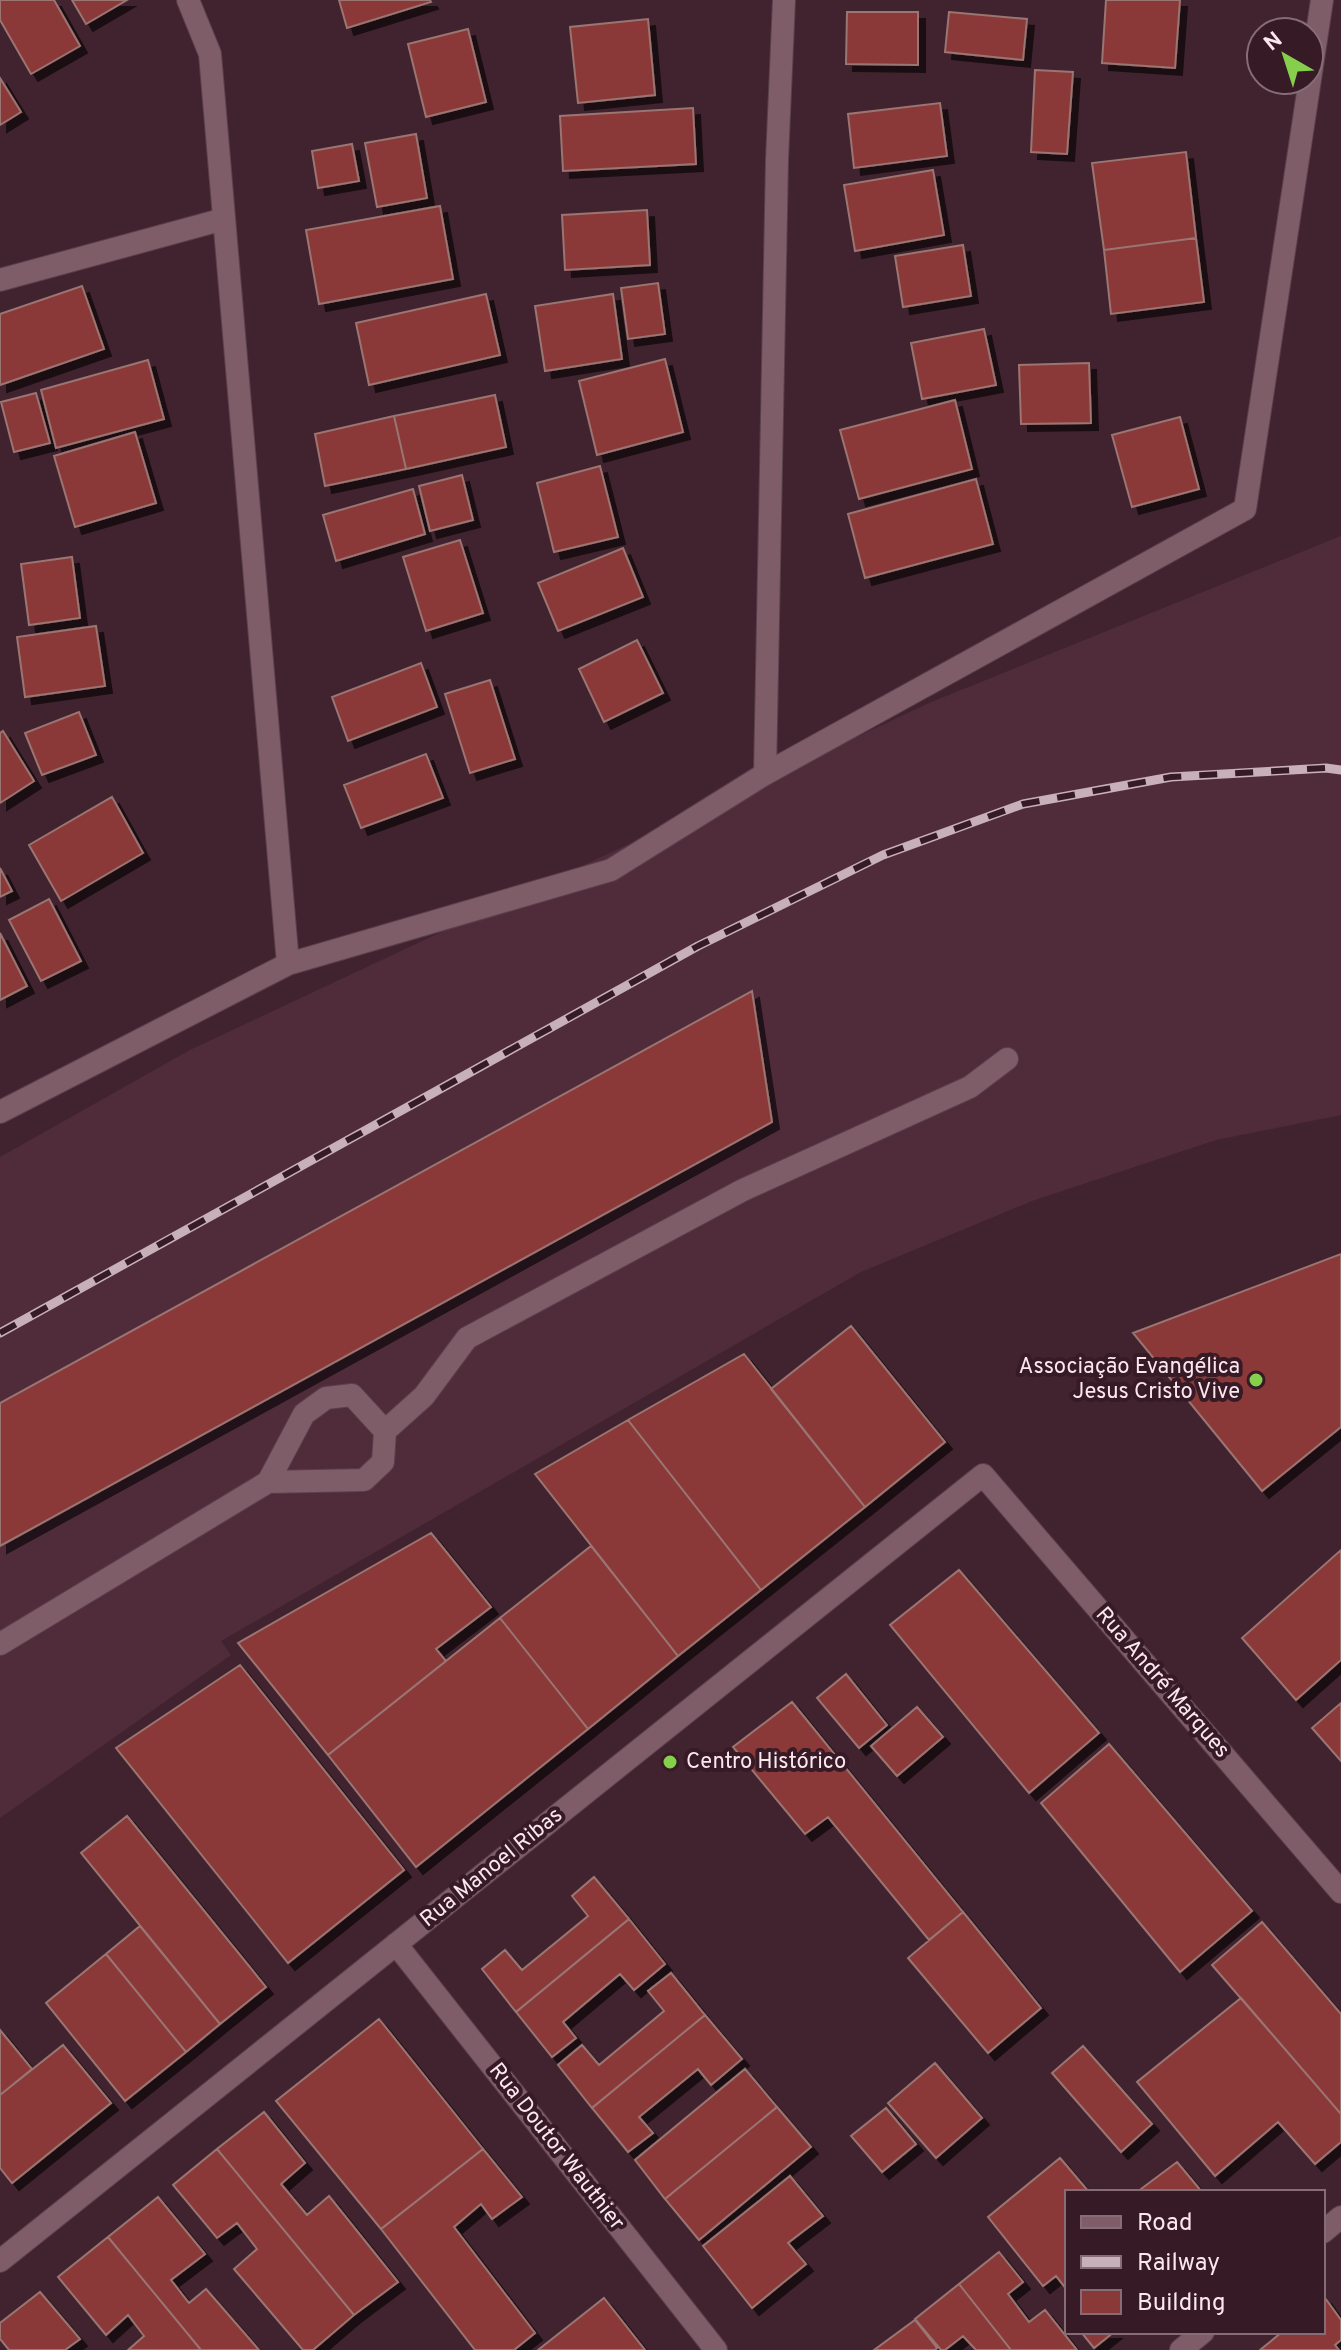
<svg xmlns="http://www.w3.org/2000/svg" width="1341" height="2350" viewBox="0 0 1341 2350" font-family="Overpass,sans-serif">
  <defs>
    <filter id="shadow"><feDropShadow dx="7" dy="7" stdDeviation="0" flood-color="#0009"/></filter>
  </defs>
  <rect width="100%" height="100%" fill="#41232f"/>
  <path fill="#502c3b" d="M 1341,536 L 1341,1115 L 1216,1140 L 1032,1201 L 861,1272 L 221,1641 L 231,1655 L 0,1818 L 0,1157 L 190,1050 L 929,703 Z"/>
  <path fill="#8a3939" stroke="#9a7471" stroke-width="2" filter="url(#shadow)" d="M 0,0 L 54,0 L 80,46 L 31,74 L 0,20 Z
    M 72,0 L 127,0 L 86,24 Z
    M 339,0 L 430,0 L 431,2 L 347,28 Z
    M 1106,0 L 1180,0 L 1175,68 L 1102,63 Z
    M 847,12 L 918,12 L 918,65 L 846,64 Z
    M 949,12 L 1027,19 L 1023,60 L 945,52 Z
    M 648,19 L 655,95 L 578,103 L 570,27 Z
    M 468,29 L 486,102 L 426,117 L 408,44 Z
    M 1035,70 L 1073,72 L 1067,154 L 1031,152 Z
    M 0,78 L 21,112 L 0,125 Z
    M 940,103 L 947,156 L 854,168 L 848,114 Z
    M 693,108 L 696,164 L 563,171 L 560,116 Z
    M 416,134 L 427,198 L 377,207 L 365,143 Z
    M 352,144 L 359,181 L 318,188 L 312,151 Z
    M 1186,152 L 1196,238 L 1104,250 L 1092,163 Z
    M 933,170 L 944,235 L 855,251 L 844,185 Z
    M 440,206 L 453,279 L 319,304 L 306,230 Z
    M 647,210 L 650,265 L 565,270 L 562,215 Z
    M 1196,238 L 1204,302 L 1111,314 L 1104,250 Z
    M 963,245 L 971,296 L 903,307 L 895,256 Z
    M 658,283 L 665,334 L 628,339 L 621,288 Z
    M 82,286 L 104,349 L 0,385 L 0,314 Z
    M 486,294 L 500,355 L 369,385 L 356,323 Z
    M 613,294 L 622,359 L 545,371 L 535,306 Z
    M 984,329 L 996,385 L 922,399 L 911,343 Z
    M 665,359 L 683,432 L 597,455 L 579,381 Z
    M 148,360 L 164,419 L 56,448 L 41,390 Z
    M 1089,363 L 1091,423 L 1021,424 L 1019,365 Z
    M 36,393 L 50,443 L 14,452 L 1,402 Z
    M 495,395 L 506,447 L 406,469 L 394,416 Z
    M 955,400 L 972,469 L 859,499 L 840,430 Z
    M 394,416 L 406,469 L 325,486 L 315,434 Z
    M 1180,417 L 1199,489 L 1132,507 L 1112,435 Z
    M 135,432 L 156,503 L 75,527 L 54,456 Z
    M 600,466 L 618,537 L 554,552 L 537,483 Z
    M 462,475 L 473,520 L 430,531 L 419,486 Z
    M 976,479 L 993,544 L 865,578 L 848,514 Z
    M 413,489 L 425,534 L 336,561 L 323,515 Z
    M 460,540 L 483,613 L 426,631 L 403,557 Z
    M 623,548 L 643,597 L 558,631 L 538,583 Z
    M 72,557 L 80,618 L 29,625 L 21,564 Z
    M 96,626 L 105,686 L 25,697 L 17,637 Z
    M 637,640 L 663,693 L 604,722 L 579,669 Z
    M 421,663 L 437,707 L 348,741 L 332,697 Z
    M 490,680 L 515,759 L 470,773 L 445,694 Z
    M 79,712 L 96,755 L 42,775 L 25,733 Z
    M 3,731 L 34,781 L 0,803 L 0,733 Z
    M 426,754 L 443,798 L 361,828 L 344,785 Z
    M 112,797 L 143,853 L 61,901 L 29,845 Z
    M 0,868 L 12,891 L 0,897 Z
    M 49,899 L 81,961 L 41,981 L 9,920 Z
    M 0,933 L 27,986 L 0,1000 Z
    M 752,991 L 772,1122 L 0,1546 L 0,1403 Z
    M 1341,1254 L 1341,1427 L 1262,1491 L 1133,1333 Z
    M 851,1326 L 945,1442 L 865,1507 L 771,1389 Z
    M 744,1354 L 865,1507 L 761,1590 L 628,1420 Z
    M 628,1420 L 761,1590 L 678,1656 L 535,1474 Z
    M 431,1533 L 491,1607 L 436,1649 L 446,1661 L 328,1755 L 238,1643 Z
    M 591,1546 L 678,1656 L 588,1729 L 500,1618 Z
    M 1341,1550 L 1341,1660 L 1296,1700 L 1242,1638 Z
    M 959,1570 L 1099,1733 L 1029,1793 L 890,1625 Z
    M 500,1618 L 588,1729 L 416,1867 L 328,1755 Z
    M 240,1665 L 404,1870 L 288,1963 L 116,1748 Z
    M 846,1674 L 887,1725 L 859,1748 L 817,1698 Z
    M 792,1702 L 963,1912 L 929,1940 L 828,1817 L 805,1834 L 733,1747 Z
    M 1341,1703 L 1341,1761 L 1312,1728 Z
    M 917,1707 L 943,1737 L 897,1776 L 871,1746 Z
    M 1109,1744 L 1252,1911 L 1180,1972 L 1041,1803 Z
    M 127,1816 L 266,1987 L 220,2024 L 81,1853 Z
    M 594,1877 L 629,1919 L 516,2012 L 482,1969 L 505,1950 L 522,1970 L 588,1916 L 572,1896 Z
    M 963,1912 L 1041,2008 L 988,2053 L 908,1958 Z
    M 629,1919 L 665,1964 L 634,1990 L 620,1974 L 563,2022 L 576,2038 L 552,2057 L 516,2012 Z
    M 1262,1922 L 1341,2014 L 1341,2114 L 1212,1965 Z
    M 140,1926 L 220,2024 L 186,2052 L 106,1954 Z
    M 106,1954 L 186,2052 L 125,2101 L 46,2003 Z
    M 671,1973 L 705,2015 L 592,2108 L 558,2065 L 582,2045 L 599,2065 L 664,2011 L 648,1991 Z
    M 1241,1998 L 1341,2114 L 1341,2142 L 1315,2164 L 1278,2122 L 1215,2176 L 1137,2082 Z
    M 705,2015 L 742,2059 L 711,2085 L 698,2069 L 639,2117 L 653,2133 L 628,2152 L 592,2108 Z
    M 379,2019 L 483,2149 L 381,2229 L 276,2101 Z
    M 0,2030 L 32,2069 L 0,2095 Z
    M 63,2045 L 111,2103 L 12,2183 L 0,2168 L 0,2095 Z
    M 1083,2046 L 1152,2124 L 1121,2152 L 1052,2073 Z
    M 935,2063 L 982,2118 L 936,2158 L 888,2103 Z
    M 745,2069 L 777,2107 L 665,2199 L 635,2160 Z
    M 777,2107 L 811,2147 L 699,2240 L 665,2199 Z
    M 886,2108 L 916,2144 L 882,2172 L 851,2136 Z
    M 264,2112 L 305,2163 L 281,2184 L 307,2215 L 329,2196 L 398,2282 L 354,2315 L 217,2149 Z
    M 217,2149 L 354,2315 L 313,2350 L 303,2350 L 234,2269 L 257,2249 L 237,2223 L 217,2238 L 173,2185 Z
    M 483,2149 L 522,2197 L 492,2219 L 481,2204 L 454,2227 L 535,2333 L 514,2350 L 475,2350 L 381,2229 Z
    M 1060,2158 L 1089,2192 L 1067,2192 L 1067,2290 L 1056,2276 L 1043,2286 L 988,2217 Z
    M 1177,2162 L 1202,2192 L 1137,2192 Z
    M 790,2176 L 823,2216 L 788,2243 L 806,2264 L 752,2308 L 703,2246 Z
    M 158,2197 L 205,2254 L 171,2280 L 189,2303 L 206,2289 L 259,2350 L 201,2350 L 108,2237 Z
    M 108,2237 L 201,2350 L 128,2350 L 144,2336 L 128,2315 L 106,2335 L 58,2277 Z
    M 999,2252 L 1023,2282 L 1008,2294 L 1029,2322 L 1045,2310 L 1077,2350 L 1011,2350 L 959,2284 Z
    M 959,2284 L 1011,2350 L 976,2350 L 963,2336 L 945,2350 L 941,2350 L 915,2319 Z
    M 40,2292 L 80,2339 L 65,2350 L 9,2350 L 0,2339 L 0,2323 Z
    M 604,2298 L 645,2350 L 538,2350 Z
    M 1325,2298 L 1341,2320 L 1341,2340 L 1335,2345 L 1339,2350 L 1260,2350 L 1282,2332 L 1323,2332 Z
    M 915,2320 L 937,2348 L 935,2350 L 874,2350 Z
    M 1081,2332 L 1114,2332 L 1094,2348 Z"/>
  <g fill="none" stroke-linecap="round" stroke-linejoin="round">
    <defs>
      <path id="service" d="M 385,1431 L 424,1396 L 467,1338 L 743,1190 L 970,1087 L 1007,1059
        M 0,1644 L 268,1482 L 364,1480 L 383,1462 L 385,1431 L 352,1395 L 326,1398 L 304,1414 L 268,1482"/>
      <path id="minor" d="M 188,0 L 210,54 L 288,964
        M 0,280 L 224,219
        M 765,774 L 777,160 L 784,0
        M 0,1112 L 288,964 L 611,870 L 765,774 L 1245,509 L 1322,0
        M 396,1944 L 716,2350
        M 1323,2232 L 1341,2217
        M 0,2261 L 983,1475 L 1341,1892
        M 1181,2350 L 1203,2332"/>
    </defs>
    <use href="#service" stroke="#5a404b" stroke-width="24"/>
    <use href="#minor" stroke="#5a404b" stroke-width="24"/>
    <use href="#service" stroke="#7e5c68" stroke-width="22"/>
    <use href="#minor" stroke="#7e5c68" stroke-width="22"/>
    <defs>
      <path id="rail" d="M 0,1333 L 698,946 L 883,855 L 1023,804 L 1171,777 L 1326,768 L 1341,770"/>
    </defs>
    <use href="#rail" stroke="#c7b0b8" stroke-width="9"/>
    <use href="#rail" stroke="#361a26" stroke-width="6" stroke-dasharray="18" stroke-linecap="butt"/>
  </g>
  <g fill="#85cf4c" stroke="#361a26" stroke-width="3">
    <circle cx="1256" cy="1380" r="8"/>
    <circle cx="670" cy="1762" r="8"/>
  </g>
  <g text-anchor="middle" dominant-baseline="central" stroke-width="8" stroke-linejoin="round" paint-order="stroke">
    <g font-size="22" fill="#fce7ee" stroke="#361a26" text-anchor="end">
      <text x="1240" y="1367">Associação Evangélica<tspan x="1240" dy="25">Jesus Cristo Vive</tspan></text>
      <text x="686" y="1762" text-anchor="start">Centro Histórico</text>
    </g>
    <g font-size="22" fill="#fce7ee" stroke="#361a26">
      <text transform="translate(1162 1683) rotate(49)">Rua André Marques</text>
      <text transform="translate(492 1868) rotate(-39)">Rua Manoel Ribas</text>
      <text transform="translate(556 2147) rotate(52)">Rua Doutor Wauthier</text>
    </g>
  </g>
  <rect x="1065" y="2190" width="260" height="144" fill="#361a26" stroke="#856c76" stroke-width="2"/>
  <rect x="1081" y="2216" width="40" height="12" fill="#7e5c68" stroke="#856c76" stroke-width="2"/>
  <text x="1137" y="2230" font-size="24" fill="#fce7ee">Road</text>
  <rect x="1081" y="2256" width="40" height="12" fill="#c7b0b8" stroke="#856c76" stroke-width="2"/>
  <text x="1137" y="2270" font-size="24" fill="#fce7ee">Railway</text>
  <rect x="1081" y="2290" width="40" height="24" fill="#8a3939" stroke="#856c76" stroke-width="2"/>
  <text x="1137" y="2310" font-size="24" fill="#fce7ee">Building</text>
  <g transform="translate(1285 56) rotate(321)"><circle r="38" fill="#361a26" stroke="#856c76" stroke-width="2"/>
  <path d="M0-6L14 30L0 20L-14 30Z" fill="#85cf4c"/>
  <text y="-12" font-size="22" font-weight="bold" text-anchor="middle" fill="#fce7ee">N</text>
  </g>
</svg>
